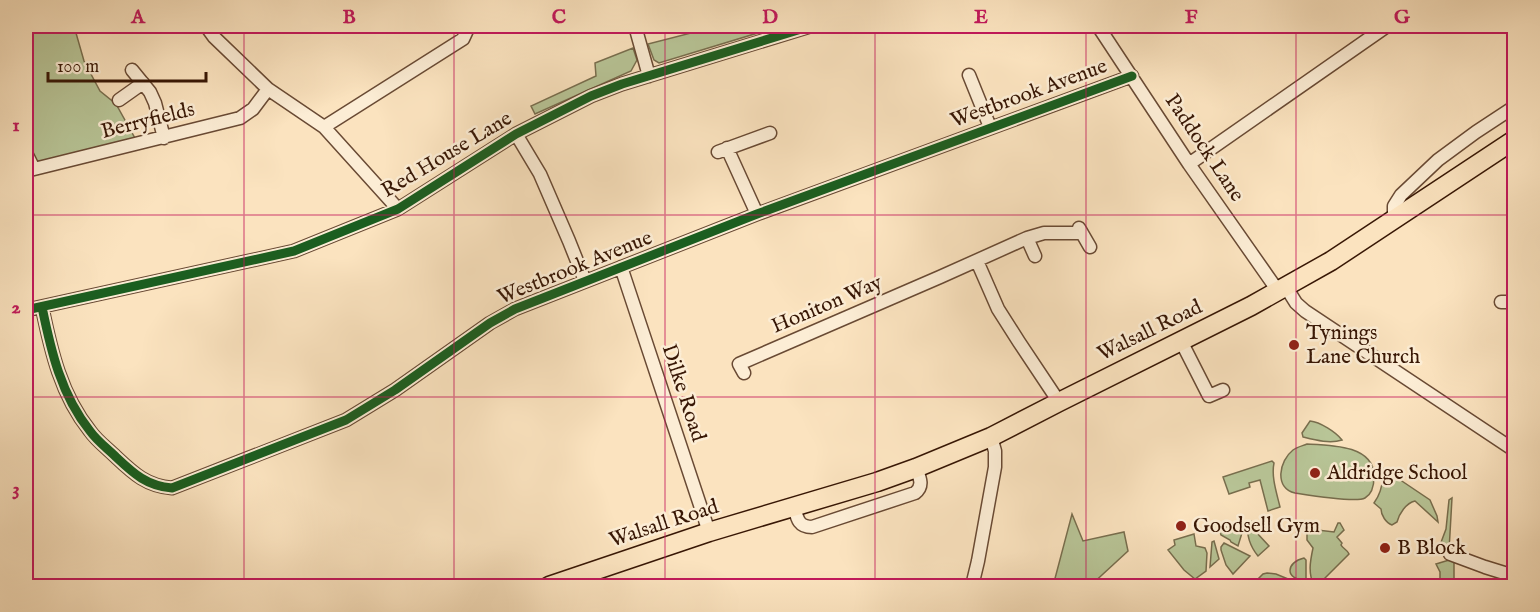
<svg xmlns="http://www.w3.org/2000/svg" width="1540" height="612" viewBox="0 0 1540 612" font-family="'IM FELL English',serif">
  <rect width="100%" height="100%" fill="#fbe3bf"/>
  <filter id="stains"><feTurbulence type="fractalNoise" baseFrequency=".00333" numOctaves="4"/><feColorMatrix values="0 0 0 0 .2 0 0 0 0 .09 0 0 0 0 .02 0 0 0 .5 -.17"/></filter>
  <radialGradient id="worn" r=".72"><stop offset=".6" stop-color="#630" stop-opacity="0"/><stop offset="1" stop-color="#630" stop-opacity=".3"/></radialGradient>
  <path fill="#b8c597" stroke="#786e4e" stroke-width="1.5" d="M 26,26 L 51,28 L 60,26 L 74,26 L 84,61 L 100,91 L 116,104 L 136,140 L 38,165 L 26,140 Z
    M 718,26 L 722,32 L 736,26 L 781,26 L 659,63 L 654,60 L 648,44 Z
    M 633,48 L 637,60 L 631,71 L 535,114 L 531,106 L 596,76 L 595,63 Z
    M 1310,421 C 1320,422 1336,432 1342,440 C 1330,444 1315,440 1303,437 L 1302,433 Z
    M 1307,444 C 1330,445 1375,445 1374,477 C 1374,484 1372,494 1365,498 C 1356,503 1308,495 1295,493 C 1274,488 1279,461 1293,450 C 1297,447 1302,446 1307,444 Z
    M 1272,461 L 1274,463 C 1271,477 1277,494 1280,507 L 1268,511 L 1260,480 L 1249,483 L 1250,487 L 1229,494 L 1223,477 Z
    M 1381,467 L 1430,500 L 1437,516 L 1438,522 L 1415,501 C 1406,503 1399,514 1397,522 L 1392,525 C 1386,523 1381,515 1381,509 L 1374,503 C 1382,492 1384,480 1381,467 Z
    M 1452,498 L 1449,551 L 1445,550 L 1440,545 L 1446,529 L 1449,500 Z
    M 1072,514 L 1083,541 L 1124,532 L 1128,551 L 1090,586 L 1053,586 Z
    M 1251,521 L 1257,533 L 1269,546 L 1258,556 C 1249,545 1248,537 1246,522 Z
    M 1241,523 L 1242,533 L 1238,546 L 1231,542 L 1230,540 L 1221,535 L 1219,529 Z
    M 1338,523 L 1340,523 L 1344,530 L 1337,537 L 1342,543 L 1341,545 C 1343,549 1348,550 1349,554 L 1317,586 L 1314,586 C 1308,573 1310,562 1313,548 L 1307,540 L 1307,531 L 1309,529 L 1334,532 Z
    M 1194,534 L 1196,546 L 1205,548 L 1207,553 L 1206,571 L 1195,579 L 1184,570 L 1168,550 L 1175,545 L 1174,540 Z
    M 1214,541 L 1219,559 L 1210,567 L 1212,542 Z
    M 1224,543 L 1250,556 L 1233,574 L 1226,565 L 1221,550 L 1221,547 Z
    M 1304,558 L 1306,560 L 1306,580 C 1284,580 1286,562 1304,558 Z
    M 1449,560 L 1454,561 L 1454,586 L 1440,586 L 1440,572 L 1436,564 Z
    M 1267,573 L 1276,574 L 1305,586 L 1251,586 L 1263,574 Z"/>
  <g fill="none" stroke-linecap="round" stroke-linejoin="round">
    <defs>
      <path id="street" d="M 206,26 L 214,37 L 268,89 L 324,127 L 398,209
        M 635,26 L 649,76
        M 1098,26 L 1189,164 L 1278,291
        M 132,70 L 150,92 L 155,103 L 164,138
        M 969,75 L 990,127
        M 119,100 L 143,83
        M 324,127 L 463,39 L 469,26
        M 516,134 L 540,174 L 569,241 L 585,281
        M 727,148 L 757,214
        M 718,152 L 770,133
        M 26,153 L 34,169
        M 1189,164 L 1387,26
        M 26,171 L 240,118 L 253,109 L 268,89
        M 1394,218 L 1394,206 L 1401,195 L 1438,160 L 1476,132 L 1514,107
        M 1079,228 L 1090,247
        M 1027,238 L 1035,256
        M 977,261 L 998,309 L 1019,342 L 1059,402
        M 621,267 L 709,532
        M 1286,287 L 1296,303 L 1305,311 L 1514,450
        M 1501,302 L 1514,302
        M 42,307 C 51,351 61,395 90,431 C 97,441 108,449 116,457 C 134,474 147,486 172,488 L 346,420 L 395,390 L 490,323 L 515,309 L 757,214 L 1132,76
        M 26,310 L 294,251 L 398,209 L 516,134 L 591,96 L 622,84 L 811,26
        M 1181,341 L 1209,396 L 1223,390
        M 744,373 L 739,364 L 940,277 L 1027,238 L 1044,233 L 1082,233
        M 794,506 C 797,518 798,527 812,527 L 915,493 C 924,486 920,478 916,468
        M 1450,554 L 1485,567 L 1514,576
        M 972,586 L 978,561 L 995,467 L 995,451 L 991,437"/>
      <path id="primary" d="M 549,586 L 709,532 L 877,482 L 916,468 L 991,437 L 1059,402 L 1251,306 L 1331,261 L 1514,140"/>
    </defs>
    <use href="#street" stroke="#694a34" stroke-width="15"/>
    <use href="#primary" stroke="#381705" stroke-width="21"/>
    <use href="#street" stroke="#fcedd5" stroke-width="12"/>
    <use href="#primary" stroke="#fbe3bf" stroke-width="18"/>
    <defs>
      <path id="cycleway" d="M 42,307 C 51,351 61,395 90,431 C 97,441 108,449 116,457 C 134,474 147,486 172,488 L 346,420 L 395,390 L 490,323 L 515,309 L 757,214 L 1132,76
        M 26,310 L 294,251 L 398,209 L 516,134 L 591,96 L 622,84 L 811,26"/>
    </defs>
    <use href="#cycleway" stroke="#fcedd5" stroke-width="13"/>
    <use href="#cycleway" stroke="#1b5e20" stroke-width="9"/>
  </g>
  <path fill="none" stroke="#c2185b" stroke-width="1.5" stroke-opacity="0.55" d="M 244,26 L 244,586M 454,26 L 454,586M 665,26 L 665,586M 875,26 L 875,586M 1086,26 L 1086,586M 1296,26 L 1296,586M 26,215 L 1514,215M 26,397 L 1514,397"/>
  <g fill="#8f2418" stroke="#fcedd5" stroke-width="2">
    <circle cx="1294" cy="345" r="6"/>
    <circle cx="1315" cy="473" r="6"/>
    <circle cx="1181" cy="526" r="6"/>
    <circle cx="1385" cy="548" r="6"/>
  </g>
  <g text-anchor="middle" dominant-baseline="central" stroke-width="5" stroke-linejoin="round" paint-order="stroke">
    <g font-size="21" fill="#381705" stroke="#fcedd5">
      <text transform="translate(1029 94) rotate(-20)">Westbrook Avenue</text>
      <text transform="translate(148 121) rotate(-14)">Berryfields</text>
      <text transform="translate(1204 148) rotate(56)">Paddock Lane</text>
      <text transform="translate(447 155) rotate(-31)">Red House Lane</text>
      <text transform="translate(575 268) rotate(-22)">Westbrook Avenue</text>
      <text transform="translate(827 305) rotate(-23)">Honiton Way</text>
      <text transform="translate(1150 331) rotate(-26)">Walsall Road</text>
      <text transform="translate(683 393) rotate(72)">Dilke Road</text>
      <text transform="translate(664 524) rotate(-18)">Walsall Road</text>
    </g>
    <g font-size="21" fill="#381705" stroke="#fcedd5" text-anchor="start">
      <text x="1306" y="333">Tynings<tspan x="1306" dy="24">Lane Church</tspan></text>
      <text x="1327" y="473">Aldridge School</text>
      <text x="1193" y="526">Goodsell Gym</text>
      <text x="1397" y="548">B Block</text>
    </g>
  </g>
  <rect width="1540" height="612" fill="none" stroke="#fbe3bf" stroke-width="66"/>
  <path d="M48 72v9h158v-9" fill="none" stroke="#381705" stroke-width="3"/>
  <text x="57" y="72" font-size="18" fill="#381705" stroke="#fcedd5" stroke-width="4.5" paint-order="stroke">100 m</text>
  <rect x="33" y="33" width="1474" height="546" fill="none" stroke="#c2185b" stroke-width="2"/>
  <g font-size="20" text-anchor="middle" font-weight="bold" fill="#c2185b">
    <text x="138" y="23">A</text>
    <text x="349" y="23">B</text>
    <text x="559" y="23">C</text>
    <text x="770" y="23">D</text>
    <text x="981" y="23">E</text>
    <text x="1191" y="23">F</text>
    <text x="1402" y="23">G</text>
    <text x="16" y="131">1</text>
    <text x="16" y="313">2</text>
    <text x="16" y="495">3</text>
  </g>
  <rect width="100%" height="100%" filter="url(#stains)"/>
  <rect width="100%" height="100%" fill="url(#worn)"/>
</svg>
